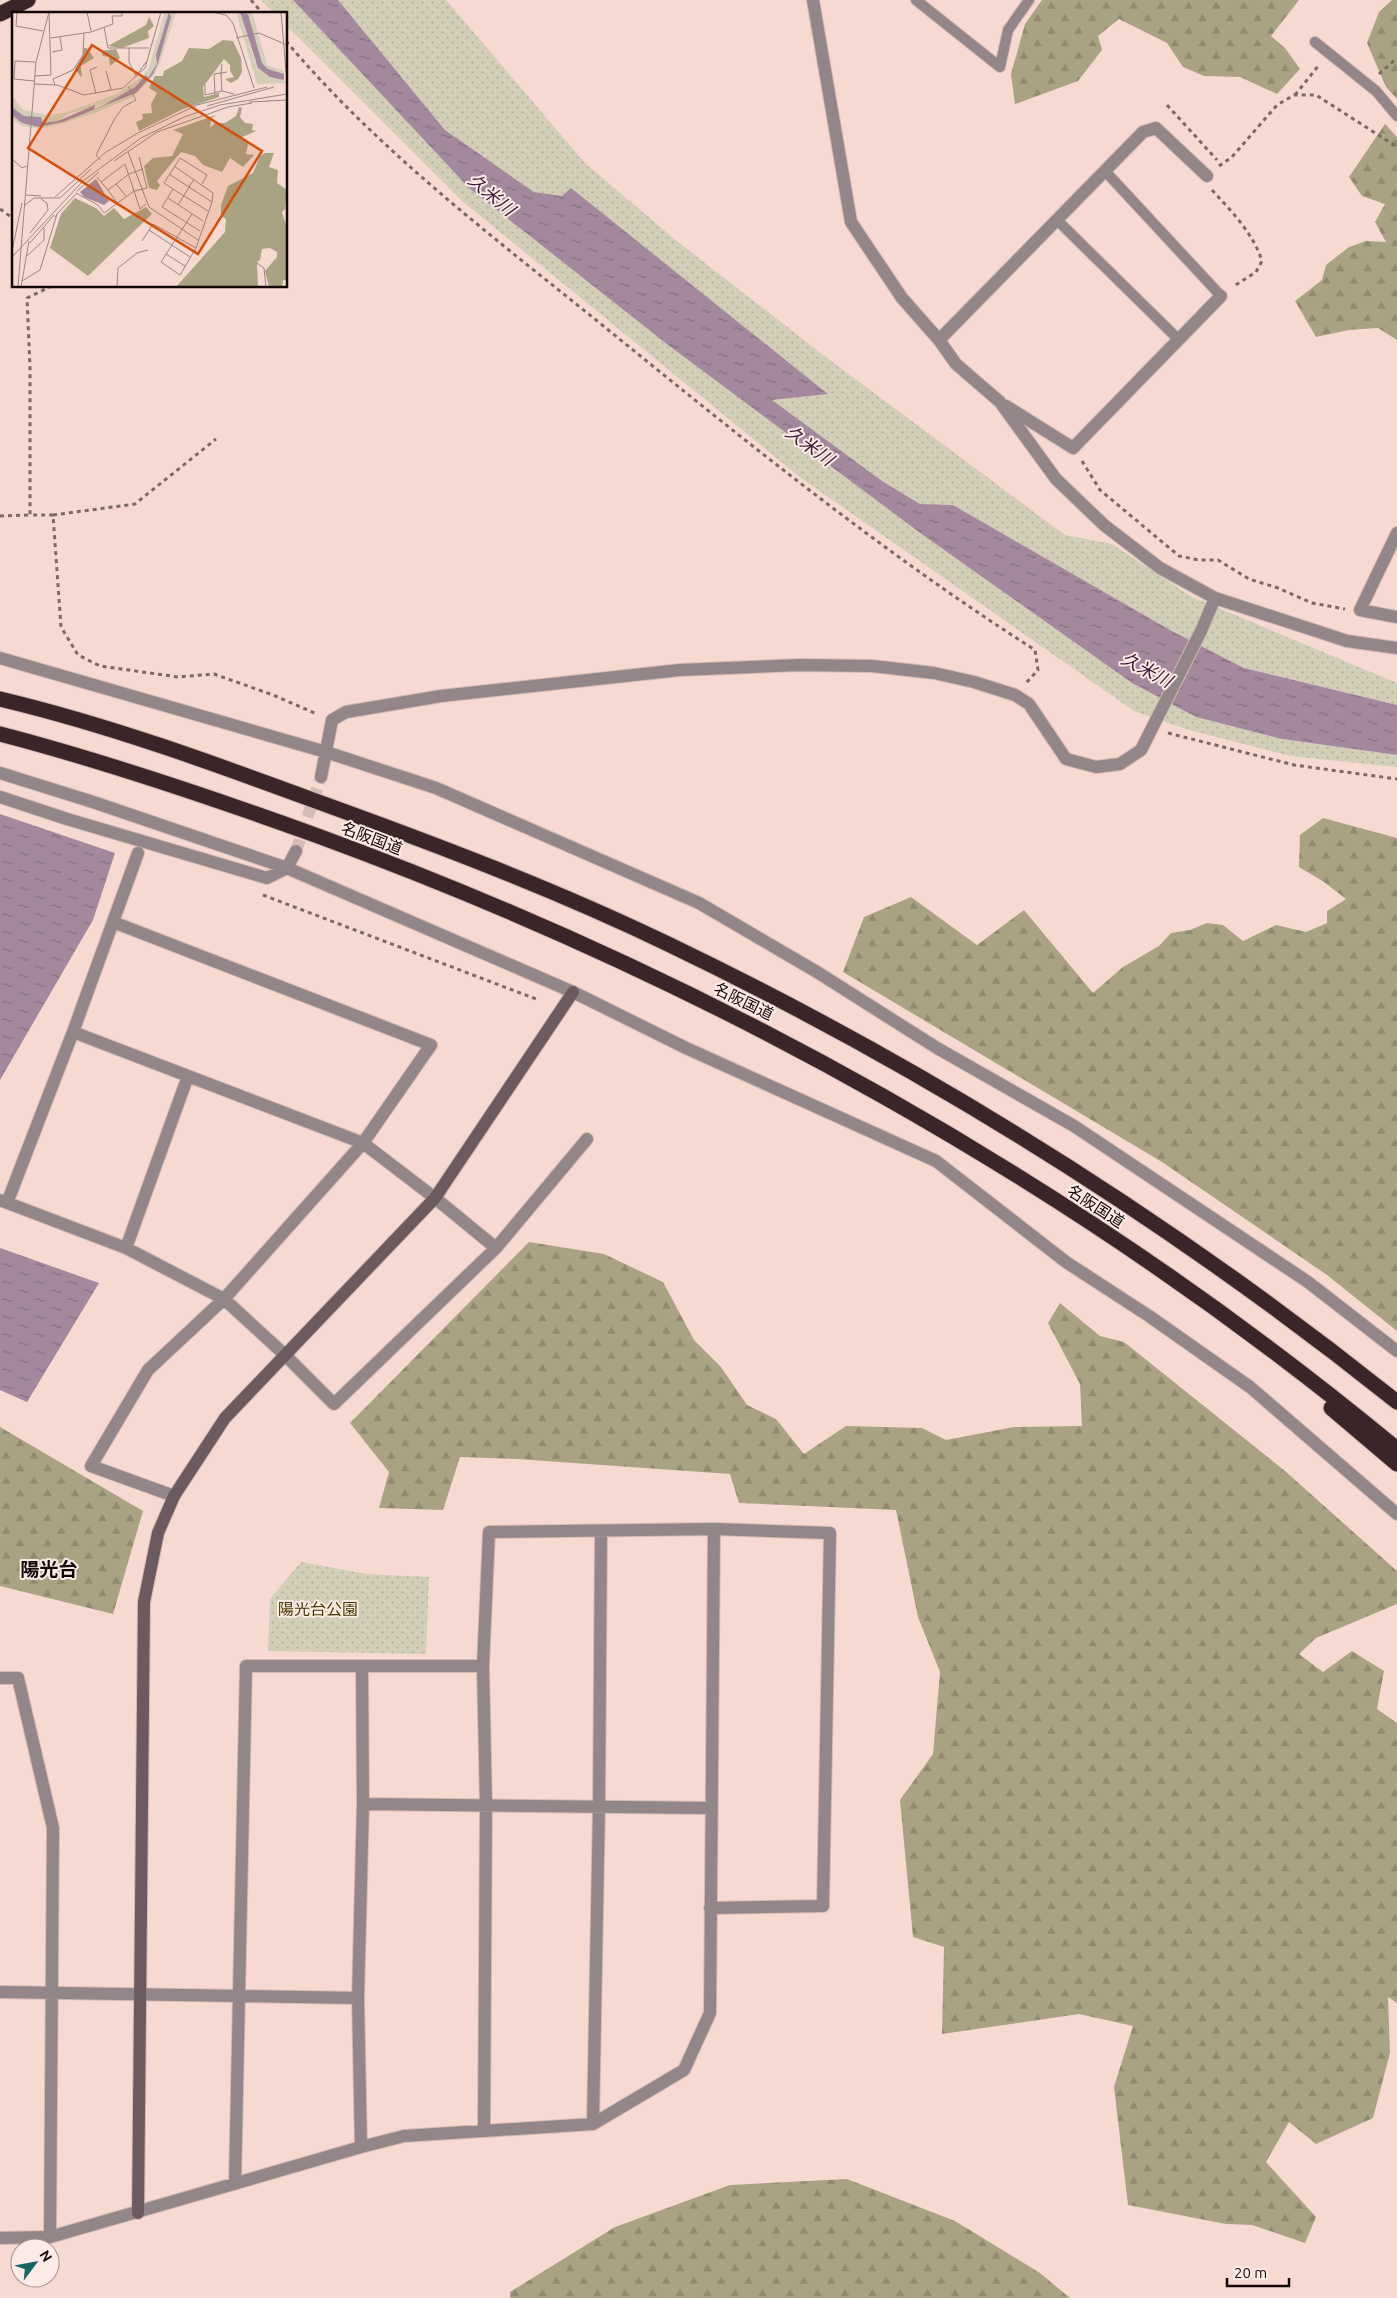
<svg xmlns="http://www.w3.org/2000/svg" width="1397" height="2298" viewBox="0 0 1397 2298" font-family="Ubuntu,'Noto Sans JP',sans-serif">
  <defs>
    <pattern id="grass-dots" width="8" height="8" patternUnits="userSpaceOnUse" patternTransform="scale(1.25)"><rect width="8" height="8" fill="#d2ceb8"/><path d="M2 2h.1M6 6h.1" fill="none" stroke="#b3b09d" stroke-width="1.8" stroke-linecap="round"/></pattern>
    <pattern id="forest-firs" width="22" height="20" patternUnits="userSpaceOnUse" patternTransform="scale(1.25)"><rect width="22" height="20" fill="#a9a384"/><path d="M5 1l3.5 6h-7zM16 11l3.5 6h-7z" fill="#908b70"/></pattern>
    <pattern id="water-ripples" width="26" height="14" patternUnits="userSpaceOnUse" patternTransform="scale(1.25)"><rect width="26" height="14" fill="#a4899e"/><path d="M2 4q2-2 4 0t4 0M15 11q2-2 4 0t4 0" fill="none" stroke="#846e7f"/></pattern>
  </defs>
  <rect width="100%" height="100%" fill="#f6dad2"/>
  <path fill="url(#grass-dots)" d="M 261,0 L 293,0 L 469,188 L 668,345 L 923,535 L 1132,683 L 1196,717 L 1282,739 L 1397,755 L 1397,767 L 1290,756 L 1189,730 L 1134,711 L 801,478 L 462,201 L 286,25 L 286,14 L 275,14 Z
    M 338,0 L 446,0 L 585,163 L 678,242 L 831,361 L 1065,535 L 1112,544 L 1192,597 L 1397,683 L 1397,705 L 1244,668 L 1170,630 L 953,505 L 920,504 L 882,481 L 771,400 L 828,394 L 571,189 L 562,196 L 534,192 L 445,130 Z
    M 301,1562 L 367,1574 L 429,1577 L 426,1654 L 268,1651 L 270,1599 Z"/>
  <path fill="url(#forest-firs)" d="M 1042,0 L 1299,0 L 1271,36 L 1285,48 L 1300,69 L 1277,94 L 1240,77 L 1204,76 L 1183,67 L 1167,43 L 1119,19 L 1098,36 L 1102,50 L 1078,81 L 1015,104 L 1011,74 L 1025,24 Z
    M 1392,0 L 1397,0 L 1397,99 L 1386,87 L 1367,43 L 1379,12 Z
    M 1385,124 L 1397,137 L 1397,340 L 1378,328 L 1349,330 L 1316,337 L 1295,301 L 1322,280 L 1326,265 L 1349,247 L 1366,241 L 1386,242 L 1375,222 L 1385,204 L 1362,196 L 1349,177 Z
    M 1323,818 L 1397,838 L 1397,1331 L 1327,1275 L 1162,1162 L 843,972 L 864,917 L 911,897 L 977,945 L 1024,910 L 1093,993 L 1123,967 L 1159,946 L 1171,933 L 1190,930 L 1207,923 L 1223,925 L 1243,941 L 1276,925 L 1306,932 L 1327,923 L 1327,911 L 1346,899 L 1324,882 L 1299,867 L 1300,835 Z
    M 529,1242 L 604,1254 L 663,1282 L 694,1340 L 721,1367 L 747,1405 L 776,1419 L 804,1454 L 846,1426 L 922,1428 L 946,1440 L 1014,1427 L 1082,1426 L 1080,1384 L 1048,1323 L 1060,1303 L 1100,1336 L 1124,1342 L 1285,1471 L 1397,1571 L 1397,1604 L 1316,1638 L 1299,1654 L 1323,1672 L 1352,1651 L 1384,1671 L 1377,1709 L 1397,1723 L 1397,2003 L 1388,1997 L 1390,2053 L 1373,2118 L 1316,2144 L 1289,2122 L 1266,2162 L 1316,2217 L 1305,2243 L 1252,2225 L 1226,2224 L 1128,2205 L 1114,2087 L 1133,2026 L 1079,2014 L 942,2034 L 944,1947 L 913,1937 L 900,1800 L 933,1754 L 940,1672 L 918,1617 L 896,1510 L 739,1503 L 730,1474 L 517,1459 L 460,1457 L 443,1510 L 379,1508 L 389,1472 L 350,1423 Z
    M 0,1427 L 143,1511 L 113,1614 L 0,1586 Z
    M 847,2179 L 955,2221 L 1040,2273 L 1070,2298 L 510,2298 L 510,2292 L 615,2227 L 730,2185 Z"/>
  <path fill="url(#water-ripples)" d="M 293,0 L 338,0 L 445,130 L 534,192 L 562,196 L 571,188 L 828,394 L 772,400 L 882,481 L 920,504 L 953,505 L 1170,630 L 1244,668 L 1397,705 L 1397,755 L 1282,739 L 1196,717 L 1132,683 L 923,535 L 668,345 L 469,188 Z
    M 0,814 L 115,853 L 93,920 L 0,1080 Z
    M 0,1248 L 99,1283 L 27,1402 L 0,1390 Z"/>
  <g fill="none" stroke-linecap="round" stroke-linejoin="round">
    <path stroke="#d4bbb4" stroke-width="12" stroke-dasharray="12 6" stroke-linecap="butt" d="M 296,851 L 321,777"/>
    <defs>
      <path id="lane" d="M 916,0 L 1000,67 L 1008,30 L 1029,0
        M 1315,42 L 1376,91 L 1397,116
        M 1105,171 L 1221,296
        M 1057,220 L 1178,339"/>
      <path id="street" d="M 813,0 L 851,222 L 902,298 L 939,340 L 956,364 L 1000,402 L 1056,479 L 1104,525 L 1160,568 L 1215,598 L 1347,641 L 1397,648
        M 939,340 L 1143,132 L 1156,128 L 1207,176
        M 1006,406 L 1073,448 L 1221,296
        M 1397,533 L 1360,610 L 1397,617
        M 0,658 L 326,752 L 436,788 L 699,903 L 817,972 L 937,1048 L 1074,1126 L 1308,1282 L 1397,1351
        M 0,773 L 93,802 L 287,868 L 573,992 L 686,1048 L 936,1161 L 1066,1262 L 1149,1316 L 1250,1387 L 1397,1514
        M 321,777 L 332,720 L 346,712 L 441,696 L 680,670 L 800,665 L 872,666 L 934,673 L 974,682 L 1015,695 L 1029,704 L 1066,759 L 1096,767 L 1120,764 L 1141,750 L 1201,631 L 1215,598
        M 0,797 L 67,819 L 267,878 L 287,868 L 296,851
        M 113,922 L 431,1045 L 363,1143 L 224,1299 L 148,1370 L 91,1466 L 174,1496
        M 73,1032 L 138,853
        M 0,1200 L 126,1248 L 224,1299 L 285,1355 L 334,1404 L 496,1248 L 587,1139
        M 7,1203 L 73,1032 L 363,1143 L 435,1198 L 496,1248
        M 126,1248 L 188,1076
        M 483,1666 L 486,1805 L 484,2131
        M 0,1678 L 18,1678 L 53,1828 L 50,2237
        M 363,1804 L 710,1808
        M 0,1992 L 358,1998
        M 593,2124 L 599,1806 L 601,1531
        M 361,2147 L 358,1998 L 363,1804 L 362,1666
        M 235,2183 L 246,1666 L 483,1666 L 489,1532 L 714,1529 L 830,1533 L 823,1906 L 710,1908
        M 0,2238 L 50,2237 L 361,2147 L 404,2136 L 593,2124 L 684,2070 L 710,2013 L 714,1529"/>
      <path id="secondary" d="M 138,2213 L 144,1602 L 158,1533 L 174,1496 L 225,1418 L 435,1198 L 573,992"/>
      <path id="highway" d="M 0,14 L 28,0
        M 0,699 C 110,725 218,765 324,804 C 440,846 556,890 668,944 C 926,1068 1173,1223 1397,1402
        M 0,734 C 108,762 213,798 318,836 C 708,979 1076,1183 1397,1449
        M 1331,1408 L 1397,1464"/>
    </defs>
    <use href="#lane" stroke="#d2b9b2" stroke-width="12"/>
    <use href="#street" stroke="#d2b9b2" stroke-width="14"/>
    <use href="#secondary" stroke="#d2b9b2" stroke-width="14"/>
    <use href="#highway" stroke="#d2b9b2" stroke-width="17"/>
    <path stroke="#7a6964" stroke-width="3" stroke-dasharray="4 4" stroke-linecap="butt" d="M 251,0 L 263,14
      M 286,41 C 376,148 488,233 596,320 C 739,436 880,551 1035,650 L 1038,670 L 1026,683
      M 1379,74 L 1397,58
      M 1295,95 L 1319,65
      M 1167,105 L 1217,160
      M 1219,166 L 1232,157 L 1277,105 L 1294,95 L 1316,95 L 1397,147
      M 1212,190 C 1232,212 1253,233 1262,261 L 1256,272 L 1234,286
      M 0,209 L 14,219
      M 52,286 L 27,298 L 30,367 L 30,515 L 53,515 L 61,627 L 78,655 L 100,666 L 178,677 L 214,674 L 273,695 L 317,714
      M 1082,461 L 1100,490 L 1179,556 L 1199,560 L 1218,560 L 1249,579 L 1278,588 L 1312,603 L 1345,609
      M 53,515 L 135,504 L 216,439
      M 0,516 L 30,515
      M 1168,733 L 1294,765 L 1397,779
      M 263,895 L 536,999"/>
    <use href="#lane" stroke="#928688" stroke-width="10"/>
    <use href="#street" stroke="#928688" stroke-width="12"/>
    <use href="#secondary" stroke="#6c5b5e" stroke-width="12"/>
    <use href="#highway" stroke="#3a2529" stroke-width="15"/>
  </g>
  <g text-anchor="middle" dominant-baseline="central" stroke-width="4" stroke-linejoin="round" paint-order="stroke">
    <g font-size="16" fill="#120907" stroke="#fbeae5">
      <text transform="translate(372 838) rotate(21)">名阪国道</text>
      <text transform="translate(744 1001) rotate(26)">名阪国道</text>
      <text transform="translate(1096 1206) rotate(33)">名阪国道</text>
    </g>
    <g font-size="16" fill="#443a00" stroke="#fbeae5">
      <text x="318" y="1609">陽光台公園</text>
    </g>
    <g font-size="18" font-style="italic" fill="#3e1937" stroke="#fbeae5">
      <text transform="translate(492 194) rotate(40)">久米川</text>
      <text transform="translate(810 445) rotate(36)">久米川</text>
      <text transform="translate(1147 669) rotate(28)">久米川</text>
    </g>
    <g font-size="19" font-weight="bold" fill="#120907" stroke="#fbeae5">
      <text x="49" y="1569">陽光台</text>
    </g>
  </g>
  <g transform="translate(12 12)">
    <rect width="275" height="275" fill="#f6dad2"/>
    <path d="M 153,0 L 157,0 L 144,43 L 145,52 L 136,66 L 134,64 L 123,75 L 96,91 L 56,102 L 46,109 L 30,111 L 29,105 L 12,104 L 0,95 L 0,83 L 11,98 L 38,103 L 55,100 L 105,82 L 131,64 L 137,55 ZM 164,0 L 148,51 L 142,63 L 121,85 L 88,99 L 52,111 L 27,117 L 10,114 L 0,107 L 0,103 L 10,111 L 26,115 L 51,110 L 124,81 L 146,51 L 159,1 ZM 224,0 L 228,0 L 243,50 L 275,71 L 245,72 ZM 235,0 L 240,0 L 255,53 L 272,59 L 272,62 L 256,57 L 250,51 Z" fill="#d2ceb8"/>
    <path d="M 137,5 L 142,14 L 136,19 L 137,26 L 110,36 L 96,34 L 134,13 ZM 211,28 L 221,29 L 229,46 L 230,60 L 226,67 L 219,71 L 213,67 L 222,65 L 218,59 L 218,53 L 212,47 L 191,75 L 192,85 L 207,81 L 207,85 L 171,97 L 127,119 L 124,110 L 131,107 L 130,102 L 140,101 L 139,92 L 145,81 L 137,76 L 143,64 L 151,64 L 152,59 L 170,49 L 177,36 L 197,37 ZM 71,36 L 75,36 L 82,46 L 69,54 L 70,66 L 63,57 L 71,43 ZM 104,37 L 108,46 L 98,54 L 97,45 L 91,44 L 89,39 ZM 227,95 L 230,96 L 228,105 L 233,111 L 241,112 L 240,118 L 244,119 L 228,126 L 236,132 L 234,142 L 242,143 L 231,155 L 218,146 L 210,160 L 191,153 L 183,144 L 169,140 L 145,169 L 148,173 L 145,178 L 137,176 L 132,154 L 141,146 L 160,144 L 171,122 L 161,118 L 204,103 L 199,107 L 198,116 L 203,111 L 213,111 L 224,104 ZM 253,141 L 262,141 L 257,155 L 266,158 L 265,171 L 275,178 L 273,197 L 270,200 L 275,216 L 275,268 L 271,268 L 270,275 L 257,275 L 253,259 L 265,245 L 265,240 L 258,236 L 250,237 L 248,248 L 245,250 L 246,275 L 164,275 L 213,220 L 214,207 L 209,204 L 209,193 L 216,174 L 241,161 L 248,144 ZM 63,186 L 84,196 L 92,204 L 102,196 L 112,207 L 134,195 L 140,202 L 76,264 L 38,236 L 49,202 Z" fill="#a9a384"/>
    <path d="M 157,0 L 159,5 L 146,51 L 141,62 L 124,81 L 51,110 L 26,115 L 10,111 L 0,103 L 0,95 L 12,104 L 29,105 L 31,111 L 46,109 L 83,93 L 82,97 L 92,93 L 123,75 L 134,63 L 136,66 L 145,52 L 144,43 ZM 228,0 L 236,2 L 250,51 L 256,57 L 272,62 L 272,68 L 258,65 L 246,56 ZM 84,167 L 97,189 L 92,193 L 72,185 L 68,180 Z" fill="#a4899e"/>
    <path fill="none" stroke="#9b8681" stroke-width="1" d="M 5,0 L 4,14 L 31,19M 75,0 L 79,19M 200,0 L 214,3 L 221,11 L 242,76M 269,0 L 275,71M 92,15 L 96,36 L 137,36M 39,26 L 79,20 L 101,12 L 100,4 L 110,4 L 110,0M 224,26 L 247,21 L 275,33M 117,36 L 117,50 L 124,64 L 134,50M 40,40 L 50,38 L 48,25M 210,52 L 209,61 L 215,60M 94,59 L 99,77 L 95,79M 23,64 L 39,63 L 37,1M 22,69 L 2,67 L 3,49 L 23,50M 22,72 L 45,73 L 72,83 L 111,76 L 133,56 L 149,0M 193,72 L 193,83 L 210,79 L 222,82M 43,73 L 41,67 L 61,58 L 71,43 L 72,21M 84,82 L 78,58 L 85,55M 203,82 L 202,62 L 209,61 L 210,79M 256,89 L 275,88M 237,90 L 257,89M 195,94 L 262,75M 116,140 L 137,195 L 186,228M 0,147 L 10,156 L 15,154M 88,148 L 84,143 L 102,108 L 111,95 L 124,88 L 116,74M 102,149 L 145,120 L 216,95 L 240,91M 162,154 L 201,181 L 200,190 L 184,236 L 168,263 L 149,250 L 180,202M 157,162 L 200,190M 85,165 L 96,178M 89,170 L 113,152 L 128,197 L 134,192M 104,172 L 114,184M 161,177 L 196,199M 65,179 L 87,160M 64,181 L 86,193 L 92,201 L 122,179 L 135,176 L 127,145M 14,183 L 29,184M 43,185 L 94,140 L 126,121 L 185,93 L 255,75M 156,186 L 191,209M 105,191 L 96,178 L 117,162 L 131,157M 13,193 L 22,186 L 48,186 L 79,157M 166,193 L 182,167M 45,202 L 65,181M 137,218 L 178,245M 188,219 L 150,195 L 161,177 L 152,171 L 168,146 L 195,163 L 190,172M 18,221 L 36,198 L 35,191 L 29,187M 130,229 L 141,212 L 184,236M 18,231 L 42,203M 0,239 L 10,191M 154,242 L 173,254M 15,244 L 32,228 L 32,216M 0,245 L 71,169 L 129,126 L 172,105 L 208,93 L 275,82M 245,251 L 252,256 L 254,275M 10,269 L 28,258 L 45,202 L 43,205M 6,275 L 24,50 L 37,0M 9,275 L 17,229M 105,275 L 106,256 L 125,241 L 136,238"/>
    <path fill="#d3510c" fill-opacity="0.15" stroke="#d3510c" stroke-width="2.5" d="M 80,33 L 250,139 L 186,242 L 16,136 Z"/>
    <rect width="275" height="275" fill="none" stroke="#120907" stroke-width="2.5"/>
  </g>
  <g transform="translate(35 2263) rotate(58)"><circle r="24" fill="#fbeae5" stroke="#9e908c"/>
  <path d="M0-4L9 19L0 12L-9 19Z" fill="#176563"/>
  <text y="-8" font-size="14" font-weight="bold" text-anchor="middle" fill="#120907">N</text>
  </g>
  <path d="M1227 2278v8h62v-8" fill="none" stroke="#120907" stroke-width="2.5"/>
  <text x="1234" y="2278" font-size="15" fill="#120907" stroke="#fbeae5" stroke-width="4" paint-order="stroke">20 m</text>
</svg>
